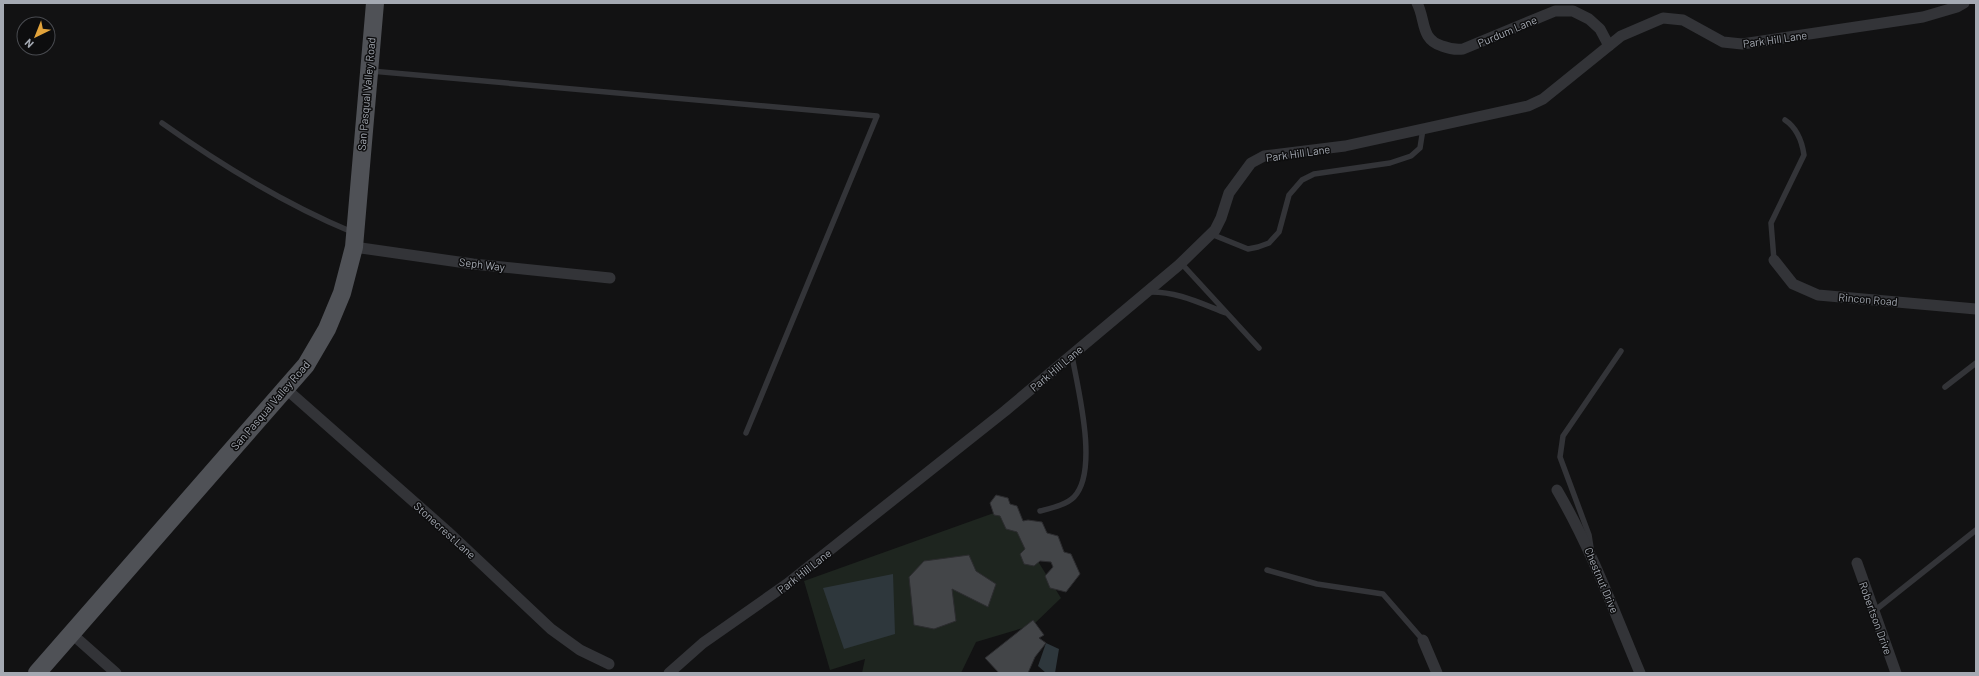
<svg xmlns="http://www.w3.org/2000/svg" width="1979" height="676" viewBox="0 0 1979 676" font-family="Barlow,sans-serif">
  <rect width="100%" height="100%" fill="#121213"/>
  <path fill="#1e251f" d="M 1005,509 L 1061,598 L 1033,625 L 976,642 L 961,673 L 862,673 L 865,659 L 830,670 L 804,581 Z"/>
  <path fill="#2e373c" d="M 893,574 L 895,634 L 844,649 L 823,588 Z
    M 1046,643 L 1059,649 L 1055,673 L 1046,673 L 1038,666 Z"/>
  <path fill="#434548" stroke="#2c2c2f" d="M 996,495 L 1008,498 L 1010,504 L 1017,506 L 1023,521 L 1028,520 L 1042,522 L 1047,533 L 1058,536 L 1064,552 L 1071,554 L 1080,574 L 1066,592 L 1050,588 L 1045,576 L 1053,567 L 1051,562 L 1040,561 L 1034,566 L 1024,564 L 1020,554 L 1025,549 L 1017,532 L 1006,529 L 1000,516 L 994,515 L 990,503 Z
    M 969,555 L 976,571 L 996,584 L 988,607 L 952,589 L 956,621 L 934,629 L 914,625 L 909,577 L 924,561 Z
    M 1033,620 L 1044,635 L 1039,638 L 1046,643 L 1035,657 L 1028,673 L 999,673 L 985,658 Z"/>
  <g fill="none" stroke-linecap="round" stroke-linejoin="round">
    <path stroke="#333438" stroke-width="5.5" d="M 371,71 L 877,116 L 746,433
      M 162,123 C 221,165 285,204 352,232
      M 1211,234 L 1248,249 L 1258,247 L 1269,243 L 1279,232 L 1289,195 L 1302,180 L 1314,174 L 1390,163 L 1411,156 L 1420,148 L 1423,129
      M 1774,260 L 1771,223 L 1804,155 C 1802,141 1797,128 1785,120
      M 1181,263 L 1259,348
      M 1148,292 C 1176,291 1200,303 1226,313
      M 1945,387 L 1976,363
      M 1040,511 C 1051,508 1066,505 1074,497 C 1099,471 1078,389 1072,356
      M 1591,548 L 1589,535 L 1560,457 L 1563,436 L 1621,351
      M 1267,570 L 1317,584 L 1383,594 L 1423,640
      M 1873,612 L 1976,530"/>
    <path stroke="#333438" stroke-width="11" d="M 1417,3 C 1426,20 1420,39 1442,46 C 1450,49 1455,50 1463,49 L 1555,11 L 1573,11 L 1589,19 L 1600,29 L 1609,46
      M 354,247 L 473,264 L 610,278
      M 1774,260 L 1793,284 L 1818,295 L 1976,309
      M 285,388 L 447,531 L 551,629 L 580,650 L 609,664
      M 1557,490 C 1591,548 1614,611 1640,673
      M 1857,563 L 1896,673
      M 72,634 L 116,673
      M 1423,640 L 1437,673
      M 669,673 L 703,643 L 787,584 L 1005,411 L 1179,265 L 1215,230 L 1221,218 L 1229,193 L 1251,163 L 1264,156 L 1345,146 L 1528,106 L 1543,99 L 1621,36 L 1663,18 L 1683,20 L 1723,42 L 1742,44 L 1923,17 L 1957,7 L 1964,3"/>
    <path stroke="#4f5156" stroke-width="18" d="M 37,673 L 306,365 L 327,329 L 342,293 L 354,247 L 375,3"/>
  </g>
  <g text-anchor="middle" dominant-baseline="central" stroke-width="3" stroke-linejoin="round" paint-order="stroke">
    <g font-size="11" fill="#a4a9b2" stroke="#0d0d0e">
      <text transform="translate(1507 31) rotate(-23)">Purdum Lane</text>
      <text transform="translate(1775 39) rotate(-8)">Park Hill Lane</text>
      <text transform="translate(366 94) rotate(-85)">San Pasqual Valley Road</text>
      <text transform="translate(1298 153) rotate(-8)">Park Hill Lane</text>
      <text transform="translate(482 264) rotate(7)">Seph Way</text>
      <text transform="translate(1868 299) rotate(5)">Rincon Road</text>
      <text transform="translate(1056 368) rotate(-40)">Park Hill Lane</text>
      <text transform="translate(270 405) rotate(-49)">San Pasqual Valley Road</text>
      <text transform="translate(445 530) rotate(42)">Stonecrest Lane</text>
      <text transform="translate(804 571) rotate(-38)">Park Hill Lane</text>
      <text transform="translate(1602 580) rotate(67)">Chestnut Drive</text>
      <text transform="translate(1876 618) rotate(70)">Robertson Drive</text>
    </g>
  </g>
  <rect width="1979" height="676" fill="none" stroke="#a4a9b2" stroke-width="8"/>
  <g transform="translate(36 36) rotate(223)"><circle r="19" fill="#0d0d0e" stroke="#494b50"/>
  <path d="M0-3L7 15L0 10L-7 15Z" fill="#e2a33b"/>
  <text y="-6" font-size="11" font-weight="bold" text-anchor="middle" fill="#a4a9b2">N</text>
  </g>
</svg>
